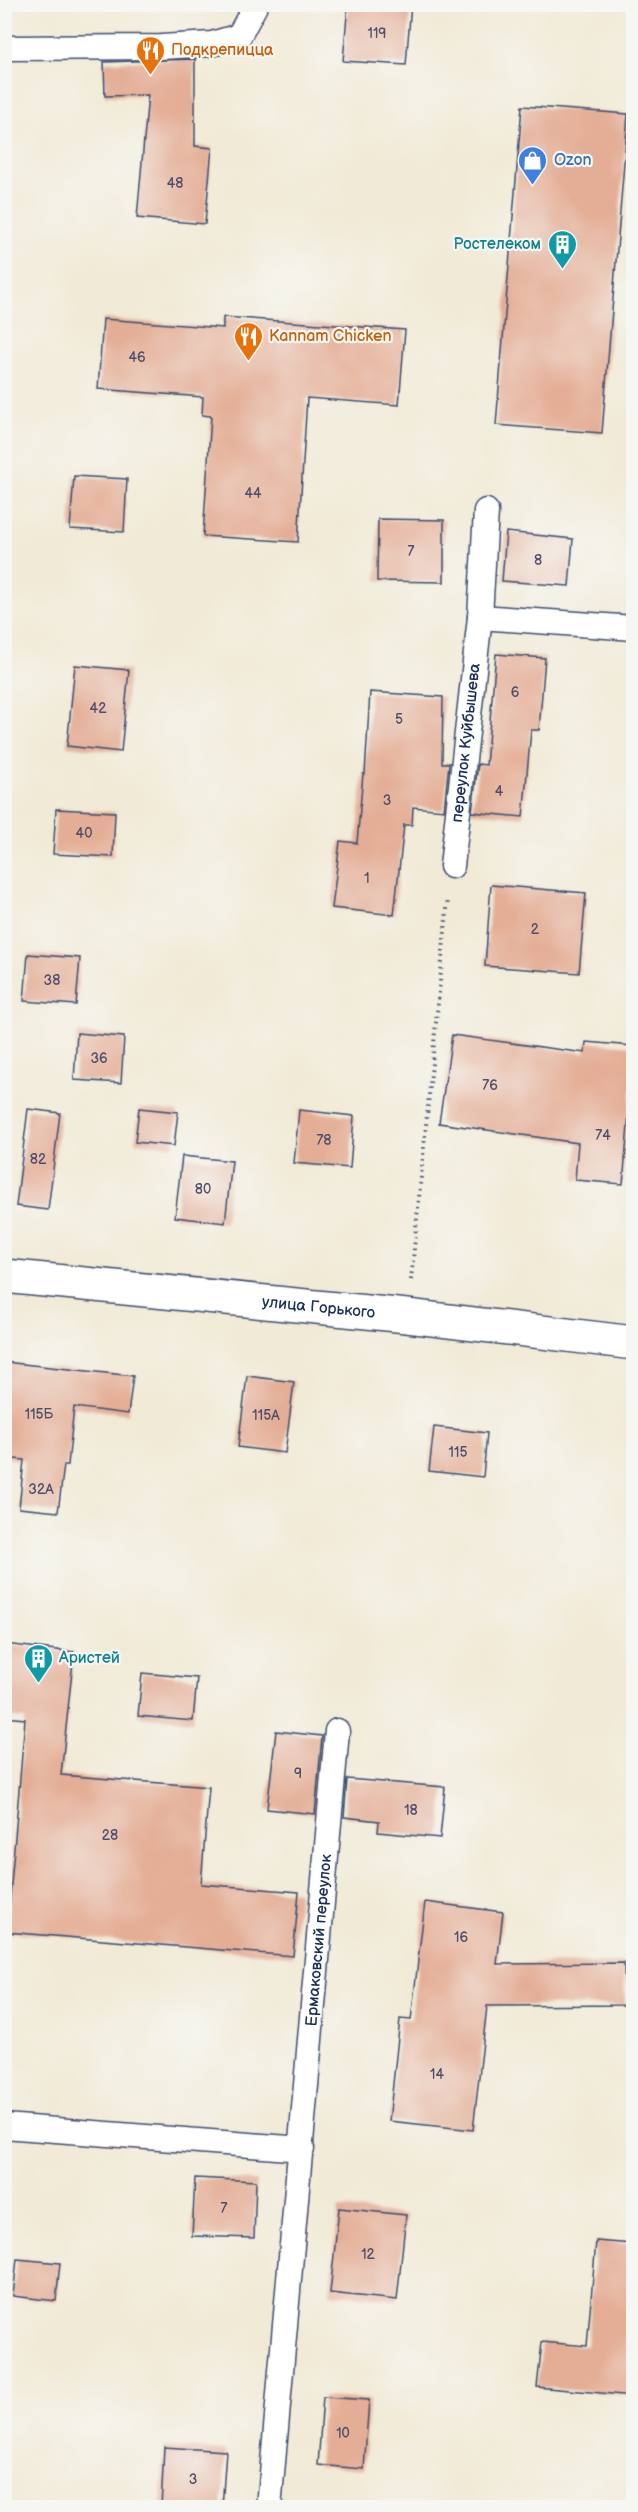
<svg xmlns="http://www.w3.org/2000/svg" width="638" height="2512" viewBox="0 0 638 2512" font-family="'Balsamiq Sans',sans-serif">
  <rect width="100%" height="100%" fill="#f6f6f2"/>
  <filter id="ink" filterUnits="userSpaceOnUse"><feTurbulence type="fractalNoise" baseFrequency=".0167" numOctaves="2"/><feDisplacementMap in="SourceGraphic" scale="12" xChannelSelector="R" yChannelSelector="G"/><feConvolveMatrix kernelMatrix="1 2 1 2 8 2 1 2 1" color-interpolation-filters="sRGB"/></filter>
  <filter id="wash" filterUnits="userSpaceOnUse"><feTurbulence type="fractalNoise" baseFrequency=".008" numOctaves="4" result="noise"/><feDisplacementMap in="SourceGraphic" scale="24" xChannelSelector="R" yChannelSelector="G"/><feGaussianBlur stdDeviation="1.35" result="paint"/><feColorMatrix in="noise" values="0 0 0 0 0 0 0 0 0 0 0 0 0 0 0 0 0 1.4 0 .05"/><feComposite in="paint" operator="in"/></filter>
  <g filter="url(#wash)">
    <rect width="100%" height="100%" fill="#f1ead6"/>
    <g id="blocks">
      <path fill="#e4ad95" d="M 348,4 L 411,4 L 406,65 L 343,61 Z
        M 195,59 L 195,146 L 212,148 L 205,224 L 137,218 L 148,95 L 105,96 L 104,62 Z
        M 522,106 L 628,114 L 602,433 L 496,425 Z
        M 223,317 L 405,330 L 399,405 L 307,398 L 298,542 L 203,536 L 211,416 L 202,415 L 203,397 L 98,389 L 103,319 L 223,328 Z
        M 74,476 L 127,479 L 124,532 L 70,529 Z
        M 378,519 L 444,520 L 444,582 L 377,581 Z
        M 506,532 L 573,539 L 569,586 L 502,581 Z
        M 496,654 L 545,658 L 539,730 L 531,730 L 523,817 L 472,812 L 478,764 L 486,765 Z
        M 75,665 L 129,670 L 121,752 L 67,746 Z
        M 370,692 L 443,697 L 442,763 L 449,763 L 444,810 L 413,807 L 412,825 L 404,825 L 394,915 L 332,908 L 340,841 L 357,843 L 363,774 L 365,774 Z
        M 56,809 L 115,812 L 113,857 L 53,854 Z
        M 491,885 L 586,893 L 579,973 L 485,966 Z
        M 28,954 L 80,958 L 76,1005 L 24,1001 Z
        M 77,1033 L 124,1037 L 121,1083 L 74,1080 Z
        M 452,1035 L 585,1053 L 586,1042 L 633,1046 L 633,1090 L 631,1090 L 623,1184 L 575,1180 L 578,1143 L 439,1123 Z
        M 139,1108 L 178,1112 L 174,1146 L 135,1142 Z
        M 28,1109 L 60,1113 L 48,1210 L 16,1206 Z
        M 299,1110 L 354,1116 L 350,1168 L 294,1163 Z
        M 182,1156 L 232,1161 L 225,1223 L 175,1217 Z
        M 4,1362 L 133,1376 L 128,1414 L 74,1407 L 68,1465 L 64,1465 L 58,1512 L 19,1508 L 24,1460 L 4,1458 Z
        M 247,1376 L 294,1382 L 285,1453 L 238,1447 Z
        M 434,1427 L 487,1433 L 483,1477 L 429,1471 Z
        M 4,1644 L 74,1652 L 61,1775 L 209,1787 L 201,1884 L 299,1892 L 293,1956 L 7,1932 L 25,1719 L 4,1717 Z
        M 142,1673 L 197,1678 L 193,1721 L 138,1716 Z
        M 276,1731 L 322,1736 L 315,1814 L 267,1809 Z
        M 347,1779 L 445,1787 L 440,1838 L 378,1832 L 379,1821 L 344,1817 Z
        M 425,1902 L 503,1912 L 497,1964 L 624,1963 L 625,2005 L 487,2006 L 473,2130 L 389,2121 L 400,2019 L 411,2020 Z
        M 195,2178 L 256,2181 L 254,2238 L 192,2236 Z
        M 339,2208 L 406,2215 L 397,2300 L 330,2293 Z
        M 596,2241 L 633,2244 L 633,2396 L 537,2387 L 542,2342 L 587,2346 Z
        M 17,2259 L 60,2263 L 56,2301 L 13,2296 Z
        M 323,2397 L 369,2400 L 364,2469 L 318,2465 Z
        M 164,2447 L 226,2451 L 222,2508 L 161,2508 Z"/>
    </g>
  </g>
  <g filter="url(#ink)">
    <use href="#blocks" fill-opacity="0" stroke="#3b4b70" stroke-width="1.5"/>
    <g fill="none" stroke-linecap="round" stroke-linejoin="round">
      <defs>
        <g id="service">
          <path d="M 4,48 L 161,47 L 212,44 L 239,36 L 256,4"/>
          <path d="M 480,617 L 634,628"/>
          <path id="s1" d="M 452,866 L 480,617 L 486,511"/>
          <path d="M 4,2126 L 302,2149"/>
          <path id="s2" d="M 269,2508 L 337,1731"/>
        </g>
        <g id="secondary">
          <path id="s3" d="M 4,1276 L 407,1316 L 634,1343"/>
        </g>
      </defs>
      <use href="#service" stroke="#3b4b70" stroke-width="27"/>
      <use href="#secondary" stroke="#3b4b70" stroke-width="36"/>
      <path stroke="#3b4b70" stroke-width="4" stroke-dasharray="1.5 4.5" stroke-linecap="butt" d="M 411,1280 L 448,899"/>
      <use href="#service" stroke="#fff" stroke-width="24"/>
      <use href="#secondary" stroke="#fff" stroke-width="33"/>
    </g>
  </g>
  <defs>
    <symbol id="restaurant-pin" viewBox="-11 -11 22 30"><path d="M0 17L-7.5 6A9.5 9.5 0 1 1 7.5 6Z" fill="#e8710a" stroke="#f6f6f2"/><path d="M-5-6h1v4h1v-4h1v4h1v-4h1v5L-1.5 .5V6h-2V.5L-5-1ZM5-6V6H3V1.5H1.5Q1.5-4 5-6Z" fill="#fff"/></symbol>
    <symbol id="shop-pin" viewBox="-11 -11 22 30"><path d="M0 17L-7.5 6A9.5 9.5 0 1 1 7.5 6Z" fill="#3f7fe0" stroke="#f6f6f2"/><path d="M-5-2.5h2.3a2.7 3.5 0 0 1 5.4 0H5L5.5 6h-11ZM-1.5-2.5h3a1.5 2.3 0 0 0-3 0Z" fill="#fff"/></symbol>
    <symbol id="building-pin" viewBox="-11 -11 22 30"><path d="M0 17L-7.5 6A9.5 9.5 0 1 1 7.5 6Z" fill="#0f9aa8" stroke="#f6f6f2"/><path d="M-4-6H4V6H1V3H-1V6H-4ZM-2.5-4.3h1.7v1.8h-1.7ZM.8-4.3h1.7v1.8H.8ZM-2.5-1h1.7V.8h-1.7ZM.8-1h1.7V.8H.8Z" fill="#fff"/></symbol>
  </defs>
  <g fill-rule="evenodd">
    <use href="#restaurant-pin" x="134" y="34" width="33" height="45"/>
    <use href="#shop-pin" x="516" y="144" width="33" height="45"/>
    <use href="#building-pin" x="546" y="228" width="33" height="45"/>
    <use href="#restaurant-pin" x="232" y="320" width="33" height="45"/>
    <use href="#building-pin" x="22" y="1642" width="33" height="45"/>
  </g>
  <g text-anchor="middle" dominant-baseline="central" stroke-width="4.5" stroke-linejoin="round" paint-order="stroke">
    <g font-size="14" fill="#4d4e6c">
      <text x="377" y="33">119</text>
      <text x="175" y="183">48</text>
      <text x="137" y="357">46</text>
      <text x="253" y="493">44</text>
      <text x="411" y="551">7</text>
      <text x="538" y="560">8</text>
      <text x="515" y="692">6</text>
      <text x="98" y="708">42</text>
      <text x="399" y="719">5</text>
      <text x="499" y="791">4</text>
      <text x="387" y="800">3</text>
      <text x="84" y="833">40</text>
      <text x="367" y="878">1</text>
      <text x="535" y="929">2</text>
      <text x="52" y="980">38</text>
      <text x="99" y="1058">36</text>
      <text x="490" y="1085">76</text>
      <text x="603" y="1135">74</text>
      <text x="324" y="1140">78</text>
      <text x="38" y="1159">82</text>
      <text x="203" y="1189">80</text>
      <text x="39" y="1414">115Б</text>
      <text x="266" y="1415">115А</text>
      <text x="458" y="1452">115</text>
      <text x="41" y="1489">32А</text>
      <text x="298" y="1773">9</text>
      <text x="411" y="1810">18</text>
      <text x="110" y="1835">28</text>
      <text x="461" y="1937">16</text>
      <text x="437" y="2074">14</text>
      <text x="224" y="2208">7</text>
      <text x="368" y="2254">12</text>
      <text x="343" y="2433">10</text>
      <text x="193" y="2479">3</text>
    </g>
    <g font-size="16" fill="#c56008" stroke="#f6f6f2" text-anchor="start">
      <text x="171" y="50">Подкрепицца</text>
      <text x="269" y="336">Kannam Chicken</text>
    </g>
    <g font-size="16" fill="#366cbe" stroke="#f6f6f2" text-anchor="start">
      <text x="554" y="160">Ozon</text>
    </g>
    <g font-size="16" fill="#0d838f" stroke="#f6f6f2" text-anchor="end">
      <text x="541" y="244">Ростелеком</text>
      <text x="59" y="1658" text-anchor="start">Аристей</text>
    </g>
    <g font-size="16" fill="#1b2f5e" stroke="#f6f6f2">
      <text stroke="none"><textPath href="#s1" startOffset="124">переулок Куйбышева</textPath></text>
      <text stroke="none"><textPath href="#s3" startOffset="316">улица Горького</textPath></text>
      <text stroke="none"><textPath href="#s2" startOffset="570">Ермаковский переулок</textPath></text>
    </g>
  </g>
  <rect width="638" height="2512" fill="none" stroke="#f6f6f2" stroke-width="24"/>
</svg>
